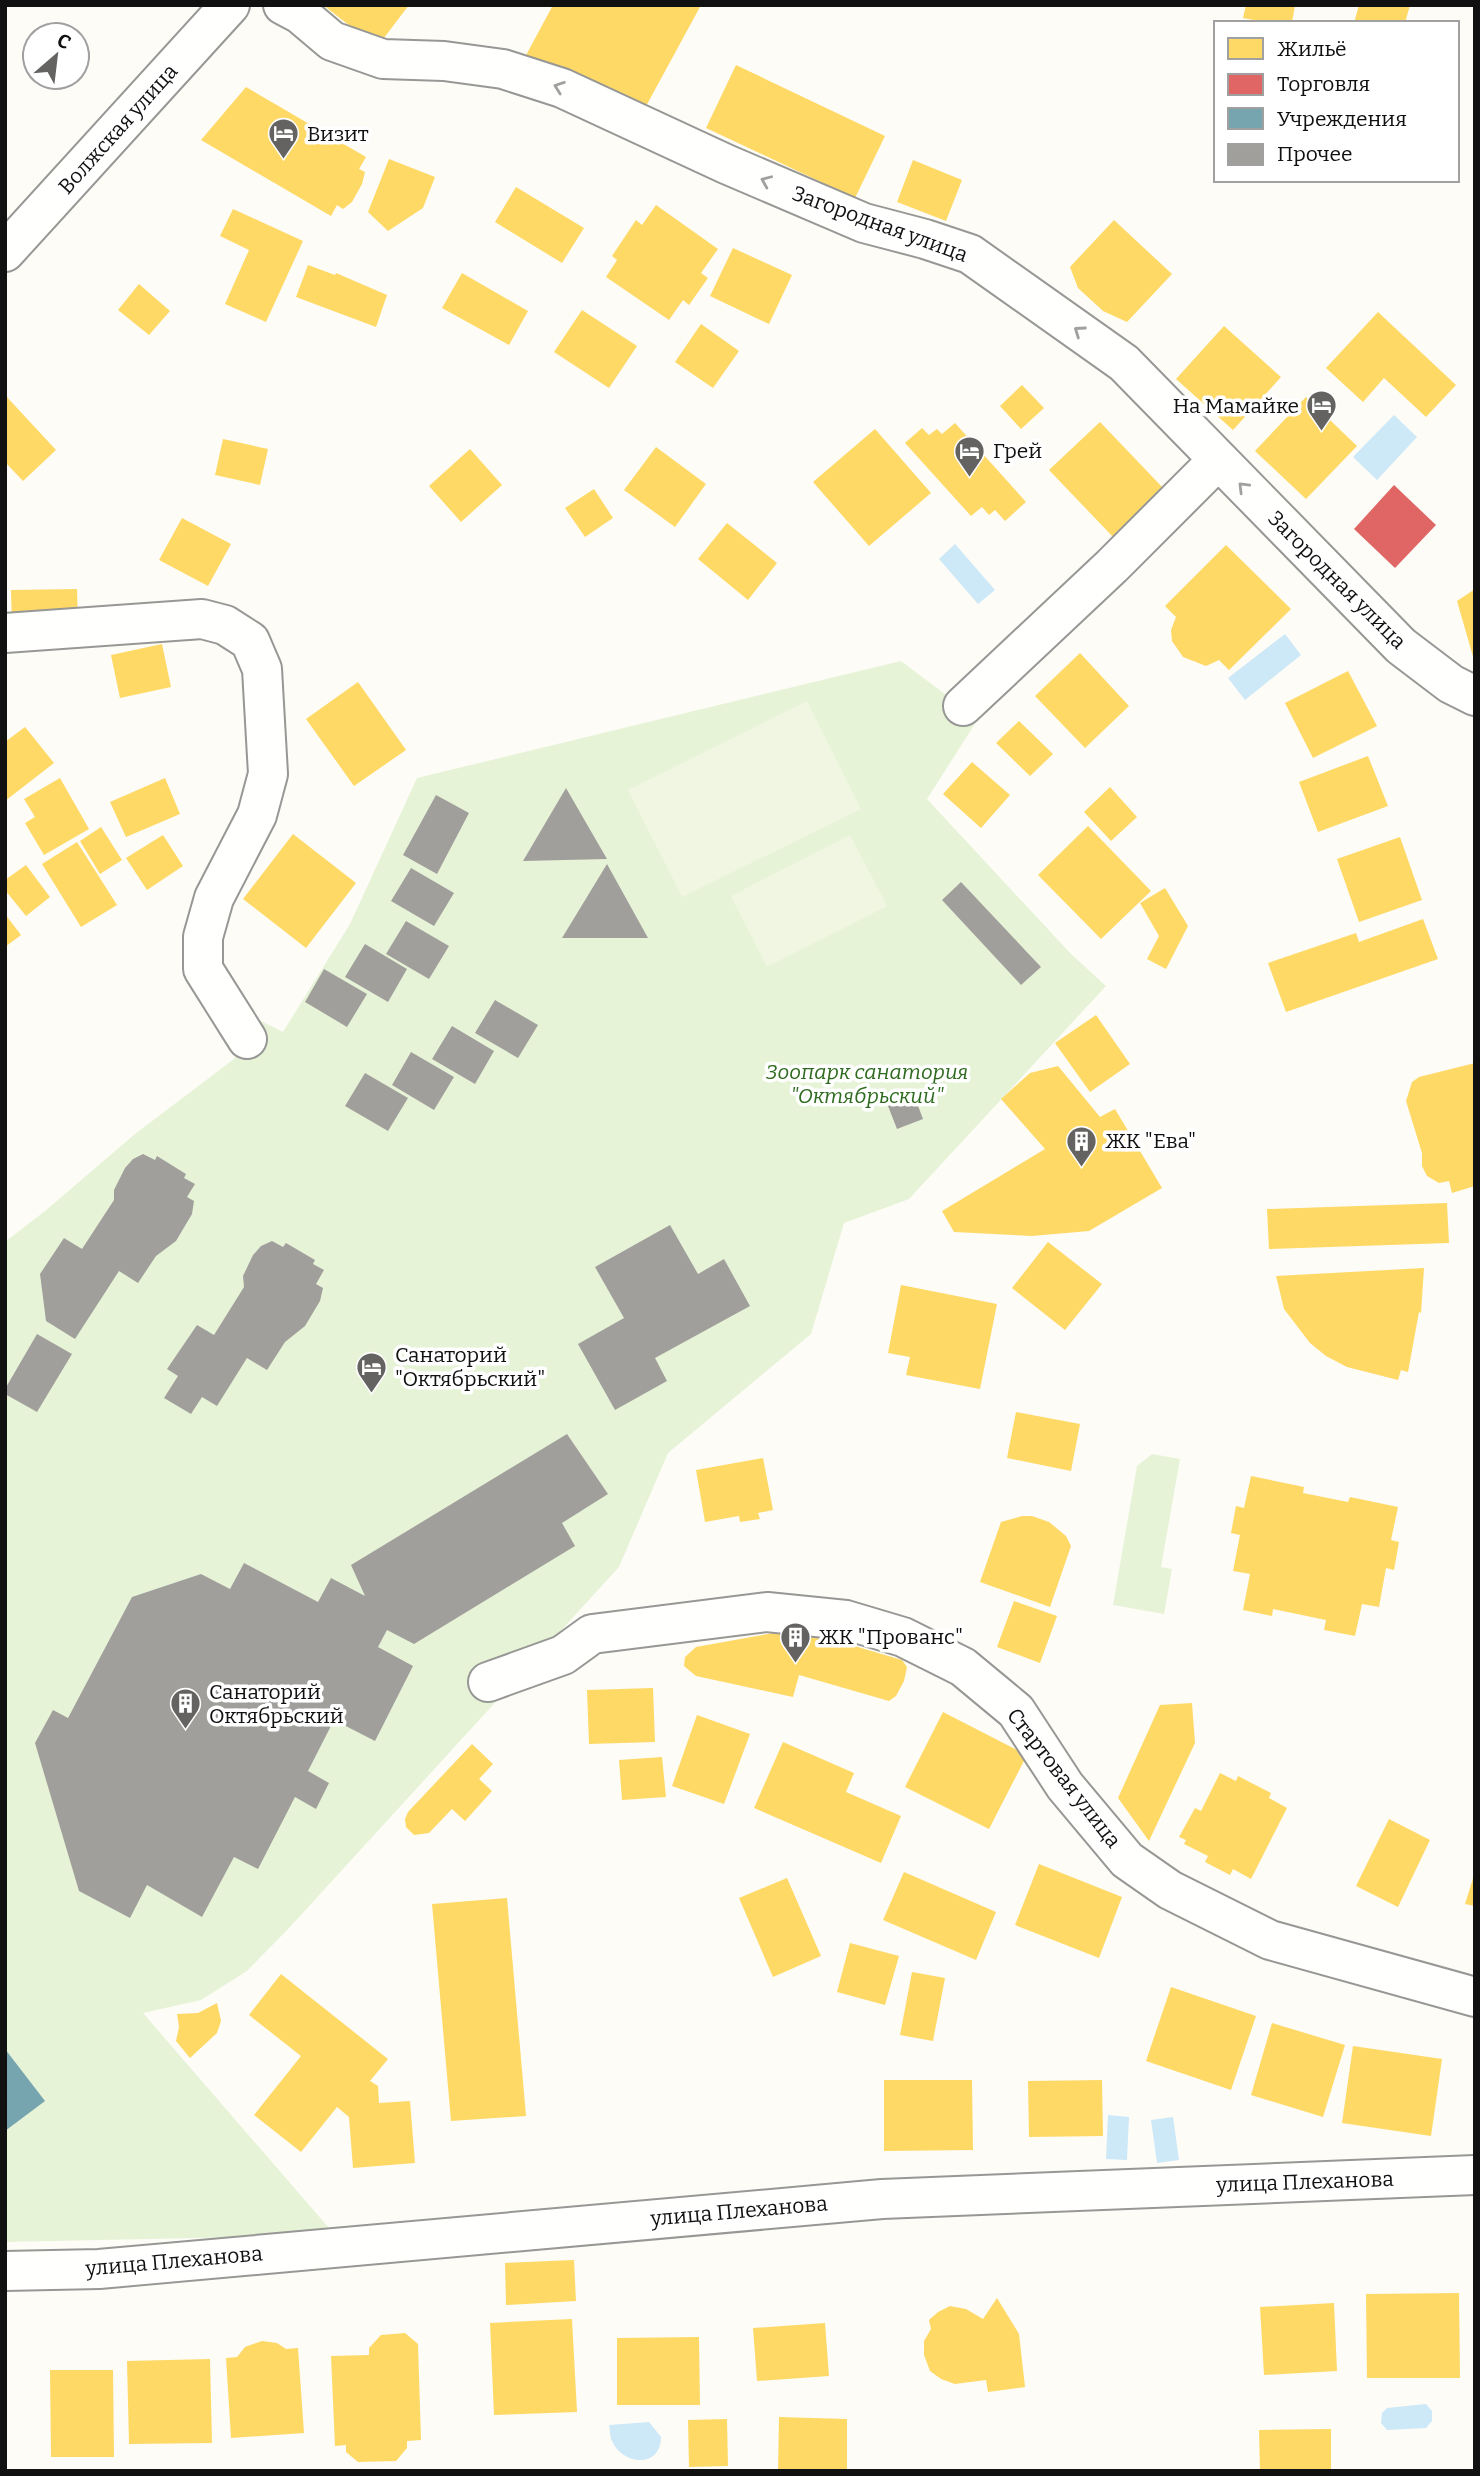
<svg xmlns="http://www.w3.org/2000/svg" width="1480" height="2476" viewBox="0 0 1480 2476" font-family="Bitter,serif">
  <rect width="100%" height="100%" fill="#fdfcf7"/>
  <path fill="#e7f3d7" d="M 901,661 L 978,719 L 927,799 L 1071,954 L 1106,986 L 909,1199 L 844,1223 L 811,1334 L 668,1453 L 619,1567 L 290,1927 L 247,1971 L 201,2000 L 143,2013 L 335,2235 L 5,2242 L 5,1242 L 45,1211 L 135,1134 L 234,1059 L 259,1020 L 283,1032 L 350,924 L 417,778 Z
    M 1152,1454 L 1180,1459 L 1161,1567 L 1172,1569 L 1164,1614 L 1113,1605 L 1137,1466 Z"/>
  <path fill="#f0f6e1" d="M 807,701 L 861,809 L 682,897 L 628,790 Z
    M 850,835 L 887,906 L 767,967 L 731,896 Z"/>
  <path fill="#cde8f7" d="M 1394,415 L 1417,437 L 1377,480 L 1353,457 Z
    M 955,544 L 995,590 L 978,604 L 939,559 Z
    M 1285,634 L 1301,655 L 1245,700 L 1228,678 Z
    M 1108,2115 L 1129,2117 L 1127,2160 L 1106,2159 Z
    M 1173,2117 L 1179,2160 L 1157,2163 L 1151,2120 Z
    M 1426,2404 L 1432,2411 L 1432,2421 L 1426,2428 L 1387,2430 L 1381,2423 L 1382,2413 L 1387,2408 Z
    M 649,2422 L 661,2437 C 661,2469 622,2465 612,2441 C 610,2437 610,2430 609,2425 Z"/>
  <path fill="#ffd966" d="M 323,5 L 409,5 L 377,47 Z
    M 553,5 L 701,5 L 638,121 L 524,59 Z
    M 1246,5 L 1295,5 L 1292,23 L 1269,23 L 1243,18 Z
    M 1359,5 L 1410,5 L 1405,23 L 1354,23 Z
    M 736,65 L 885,136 L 855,198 L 706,128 Z
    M 246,87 L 366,157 L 359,169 L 365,172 L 362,184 L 352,202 L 343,209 L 337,205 L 331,216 L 201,140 Z
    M 389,159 L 435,177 L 423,208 L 388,231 L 368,212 Z
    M 913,160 L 962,180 L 946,221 L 897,202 Z
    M 516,187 L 584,228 L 562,263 L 495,222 Z
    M 656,205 L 718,249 L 701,273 L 708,278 L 689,305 L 683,300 L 669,320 L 606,277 L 617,260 L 612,256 L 636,220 L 642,225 Z
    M 233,209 L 303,241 L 266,322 L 225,304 L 249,250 L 220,236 Z
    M 1114,220 L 1172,274 L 1127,322 L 1103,311 L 1078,288 L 1070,267 Z
    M 733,248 L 792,275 L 769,324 L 710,296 Z
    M 308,265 L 335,275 L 336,273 L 387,295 L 376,327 L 296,297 Z
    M 462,273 L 528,311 L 509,345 L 442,308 Z
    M 139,284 L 170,311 L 149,335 L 118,310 Z
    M 582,310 L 637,346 L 609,388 L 554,352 Z
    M 1378,312 L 1456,385 L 1426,417 L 1384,378 L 1363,402 L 1326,368 Z
    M 701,324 L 739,351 L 713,388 L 675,362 Z
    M 1224,326 L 1281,377 L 1233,430 L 1176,379 Z
    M 1022,385 L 1044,408 L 1021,429 L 1000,406 Z
    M 5,395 L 56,450 L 23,481 L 5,462 Z
    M 1306,397 L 1357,446 L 1306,499 L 1255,451 Z
    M 1100,422 L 1165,490 L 1114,538 L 1049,470 Z
    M 955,423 L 1026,502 L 1005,521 L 995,510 L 989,515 L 982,507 L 971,516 L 905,443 L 922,428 L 929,435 L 937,429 L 942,434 Z
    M 875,429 L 931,493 L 869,546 L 813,482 Z
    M 223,439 L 268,449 L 260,485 L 215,475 Z
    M 656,447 L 706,484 L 675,527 L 624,490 Z
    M 470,449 L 502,485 L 461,522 L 429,486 Z
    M 594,489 L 613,518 L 585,537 L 565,508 Z
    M 182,518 L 231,544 L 208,586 L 159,560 Z
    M 727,523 L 777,563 L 748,600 L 698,559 Z
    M 1226,545 L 1291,609 L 1229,670 L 1219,660 L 1206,666 L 1183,657 L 1172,641 L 1171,630 L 1176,617 L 1165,606 Z
    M 77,589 L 78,622 L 12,624 L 11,590 Z
    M 1475,589 L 1475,660 L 1474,660 L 1457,601 Z
    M 162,644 L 171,687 L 120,698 L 111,655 Z
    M 1080,653 L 1129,706 L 1085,748 L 1035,696 Z
    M 1348,671 L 1377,726 L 1313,758 L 1285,703 Z
    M 358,682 L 406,750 L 354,786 L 306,719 Z
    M 1019,721 L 1053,754 L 1030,776 L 996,743 Z
    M 25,727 L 54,763 L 5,801 L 5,742 Z
    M 1368,756 L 1388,806 L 1318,832 L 1299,782 Z
    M 972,762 L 1010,795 L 981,828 L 943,794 Z
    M 60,778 L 89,829 L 44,855 L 25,823 L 35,817 L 24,799 Z
    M 165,778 L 180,814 L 126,837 L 110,802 Z
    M 1110,787 L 1137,817 L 1111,841 L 1084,812 Z
    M 1088,826 L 1151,891 L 1101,939 L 1038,875 Z
    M 101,827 L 122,860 L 100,874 L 80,841 Z
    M 293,834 L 356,883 L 306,948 L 243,899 Z
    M 163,835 L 183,866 L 147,890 L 126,858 Z
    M 1400,837 L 1422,900 L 1359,922 L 1337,859 Z
    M 77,842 L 117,905 L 81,927 L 42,864 Z
    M 26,865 L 50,897 L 26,916 L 5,890 L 5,880 Z
    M 1165,888 L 1188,926 L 1166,969 L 1147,959 L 1159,936 L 1140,903 Z
    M 5,914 L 21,935 L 5,947 Z
    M 1423,919 L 1438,959 L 1286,1012 L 1268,963 L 1356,933 L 1359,942 Z
    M 1096,1015 L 1130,1064 L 1090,1092 L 1055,1043 Z
    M 1475,1063 L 1475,1186 L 1452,1193 L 1449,1181 L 1439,1183 L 1427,1176 L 1422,1166 L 1422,1153 L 1406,1101 L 1412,1082 L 1419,1077 Z
    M 1058,1066 L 1100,1117 L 1115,1109 L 1162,1188 L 1089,1231 L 1032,1236 L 954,1232 L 942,1211 L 1045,1149 L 1001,1099 L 1030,1073 Z
    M 1447,1203 L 1449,1243 L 1269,1249 L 1267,1209 Z
    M 1048,1242 L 1102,1284 L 1065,1330 L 1012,1288 Z
    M 1424,1268 L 1421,1313 L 1419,1312 L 1408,1372 L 1401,1370 L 1398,1380 L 1347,1367 L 1326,1356 L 1310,1343 L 1284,1309 L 1276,1276 Z
    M 901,1285 L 997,1304 L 980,1389 L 906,1375 L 910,1357 L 888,1353 Z
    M 1016,1412 L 1080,1424 L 1071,1471 L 1007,1458 Z
    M 763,1458 L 773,1510 L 758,1513 L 760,1519 L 740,1522 L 739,1516 L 705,1522 L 696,1470 Z
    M 1251,1476 L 1304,1487 L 1303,1493 L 1348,1502 L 1350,1497 L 1398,1507 L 1391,1540 L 1399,1542 L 1394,1570 L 1386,1568 L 1379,1607 L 1362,1604 L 1355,1636 L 1324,1630 L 1326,1620 L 1273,1609 L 1272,1616 L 1243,1610 L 1250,1574 L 1233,1571 L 1240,1535 L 1231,1533 L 1236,1506 L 1244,1508 Z
    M 1022,1516 L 1032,1516 L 1049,1522 L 1066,1536 L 1071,1546 L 1050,1607 L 980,1582 L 1001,1522 Z
    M 1014,1601 L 1057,1616 L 1040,1663 L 997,1647 Z
    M 779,1632 L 807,1632 L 902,1660 L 907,1667 L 904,1681 L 896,1696 L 889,1701 L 799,1675 L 793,1697 L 696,1676 L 684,1666 L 685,1657 L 696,1647 Z
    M 653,1688 L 655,1742 L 589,1744 L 587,1690 Z
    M 1192,1703 L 1195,1743 L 1149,1841 L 1118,1798 L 1160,1705 Z
    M 943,1712 L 1027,1755 L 989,1829 L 905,1787 Z
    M 697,1715 L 750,1734 L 724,1804 L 672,1786 Z
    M 783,1742 L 854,1773 L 846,1792 L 901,1816 L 881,1863 L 754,1808 Z
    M 472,1744 L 493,1764 L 479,1779 L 492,1791 L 465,1821 L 452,1809 L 429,1833 L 414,1835 L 406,1827 L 405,1819 L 408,1812 Z
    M 662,1757 L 666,1797 L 622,1800 L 619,1760 Z
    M 1220,1773 L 1236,1781 L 1238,1776 L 1271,1793 L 1269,1798 L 1287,1808 L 1251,1879 L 1233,1869 L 1230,1875 L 1205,1862 L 1208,1856 L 1184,1844 L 1186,1840 L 1179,1837 L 1195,1808 L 1201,1811 Z
    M 1389,1819 L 1430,1840 L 1398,1907 L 1356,1886 Z
    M 1039,1864 L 1122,1897 L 1099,1958 L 1015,1925 Z
    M 904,1872 L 996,1912 L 976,1960 L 883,1920 Z
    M 1475,1872 L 1475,1906 L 1465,1904 Z
    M 787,1878 L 821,1956 L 773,1977 L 739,1898 Z
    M 507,1898 L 526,2116 L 451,2121 L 432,1904 Z
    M 850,1943 L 899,1956 L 885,2005 L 837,1992 Z
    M 912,1972 L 945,1978 L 933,2041 L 900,2035 Z
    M 281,1974 L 388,2059 L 370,2081 L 378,2086 L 379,2103 L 410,2101 L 415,2163 L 353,2168 L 349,2117 L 337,2107 L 301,2152 L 254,2115 L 301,2056 L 249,2015 Z
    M 1171,1987 L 1256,2016 L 1231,2090 L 1146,2061 Z
    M 217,2003 L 221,2021 L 217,2033 L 190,2058 L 176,2041 L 179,2027 L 177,2014 L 198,2013 Z
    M 1272,2023 L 1345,2045 L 1323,2117 L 1251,2095 Z
    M 1353,2046 L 1442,2059 L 1431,2136 L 1342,2123 Z
    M 884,2080 L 972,2080 L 973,2150 L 884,2151 Z
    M 1102,2080 L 1103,2136 L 1029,2137 L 1028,2081 Z
    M 574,2260 L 576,2301 L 506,2305 L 505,2263 Z
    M 1459,2293 L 1460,2378 L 1367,2378 L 1366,2294 Z
    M 997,2298 L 1019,2334 L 1025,2387 L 988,2392 L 986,2380 L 955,2384 L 941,2379 L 930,2371 L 924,2355 L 924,2341 L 931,2329 L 929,2320 L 938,2312 L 950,2306 L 966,2309 L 983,2319 Z
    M 1334,2303 L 1337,2371 L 1264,2375 L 1260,2307 Z
    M 572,2319 L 577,2412 L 494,2415 L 490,2323 Z
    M 825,2323 L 829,2376 L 757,2381 L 753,2328 Z
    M 405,2333 L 418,2344 L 421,2440 L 407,2441 L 407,2448 L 396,2461 L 358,2462 L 346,2452 L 346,2445 L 335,2446 L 331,2356 L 369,2355 L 369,2348 L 381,2335 Z
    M 699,2337 L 700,2405 L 617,2405 L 617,2338 Z
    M 262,2341 L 277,2343 L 286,2349 L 298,2348 L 304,2433 L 231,2438 L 226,2358 L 237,2357 L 245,2347 Z
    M 210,2359 L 212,2443 L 129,2444 L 127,2361 Z
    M 50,2370 L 113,2370 L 114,2457 L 51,2457 Z
    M 779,2417 L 847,2419 L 847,2471 L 778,2471 Z
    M 727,2419 L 728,2466 L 689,2467 L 688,2420 Z
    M 1331,2429 L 1331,2471 L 1260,2471 L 1259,2430 Z"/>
  <path fill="#e06666" d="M 1394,485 L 1436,525 L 1395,568 L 1354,529 Z"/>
  <path fill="#76a5af" d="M 5,2049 L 45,2101 L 5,2131 Z"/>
  <path fill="#a19f9c" d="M 566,788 L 607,859 L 523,861 Z
    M 436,795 L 469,813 L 437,874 L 403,855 Z
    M 607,864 L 648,938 L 562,938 Z
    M 411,868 L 454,893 L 434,926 L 391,901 Z
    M 961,882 L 1041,967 L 1021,985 L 942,900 Z
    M 406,921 L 449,946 L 429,979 L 386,954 Z
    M 365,944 L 407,969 L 388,1002 L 345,977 Z
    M 324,969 L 367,994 L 347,1027 L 305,1002 Z
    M 495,1000 L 538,1025 L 518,1058 L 475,1033 Z
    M 452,1026 L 494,1051 L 475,1084 L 432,1059 Z
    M 411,1052 L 454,1077 L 434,1110 L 392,1085 Z
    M 365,1073 L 408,1098 L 388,1131 L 345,1106 Z
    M 914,1095 L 923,1119 L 897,1129 L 888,1106 Z
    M 143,1154 L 155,1160 L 157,1156 L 186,1174 L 184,1178 L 195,1184 L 187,1197 L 194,1201 L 192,1214 L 176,1241 L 156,1256 L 138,1283 L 119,1271 L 75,1339 L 46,1321 L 40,1274 L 64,1238 L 82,1249 L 114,1200 L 114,1190 L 125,1168 L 133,1159 Z
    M 670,1225 L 698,1274 L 724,1259 L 750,1306 L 655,1358 L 667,1381 L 615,1410 L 578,1344 L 624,1318 L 595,1267 Z
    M 272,1241 L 283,1247 L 286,1243 L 315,1260 L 313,1264 L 324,1270 L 316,1284 L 323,1288 L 320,1301 L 305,1326 L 285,1342 L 267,1370 L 247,1358 L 217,1406 L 202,1397 L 191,1414 L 164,1398 L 178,1376 L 167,1369 L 197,1325 L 214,1335 L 244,1287 L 243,1276 L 253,1255 L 261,1246 Z
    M 37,1334 L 72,1354 L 37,1412 L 5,1394 L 5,1389 Z
    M 567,1434 L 608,1494 L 562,1523 L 575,1546 L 414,1644 L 387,1630 L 378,1647 L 413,1666 L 375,1741 L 334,1720 L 308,1771 L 329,1783 L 316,1809 L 295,1797 L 258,1869 L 234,1857 L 202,1917 L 147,1885 L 130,1918 L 79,1891 L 35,1743 L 53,1710 L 68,1718 L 132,1597 L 201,1574 L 230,1589 L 244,1563 L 318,1602 L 331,1578 L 365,1596 L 351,1565 Z"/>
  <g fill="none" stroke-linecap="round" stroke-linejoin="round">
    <defs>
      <path id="minor" d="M 283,5 L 300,14 L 332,41 L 383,59 L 444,61 L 503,69 L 562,88 L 726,164 L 864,223 L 925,239 L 970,254 L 1124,363 L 1401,646 L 1451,684 L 1475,696
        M 5,252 L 230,5
        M 5,633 L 202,619 L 225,625 L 250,641 L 262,669 L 268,774 L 257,815 L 214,898 L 203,937 L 203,969 L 247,1039
        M 963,706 L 1112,566 L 1217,461
        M 488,1682 L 563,1655 L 592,1634 L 767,1612 L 846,1620 L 903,1637 L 963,1667 L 1016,1711 L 1065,1786 L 1127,1860 L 1170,1890 L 1270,1940 L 1475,1997"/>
      <path id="tertiary" d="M 5,2271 L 99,2269 L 882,2199 L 1475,2175"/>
    </defs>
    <use href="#minor" stroke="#979795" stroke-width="42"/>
    <use href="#tertiary" stroke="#979795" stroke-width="42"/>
    <use href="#minor" stroke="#fffffe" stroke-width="38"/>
    <use href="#tertiary" stroke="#fffffe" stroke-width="38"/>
  </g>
  <defs><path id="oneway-chevron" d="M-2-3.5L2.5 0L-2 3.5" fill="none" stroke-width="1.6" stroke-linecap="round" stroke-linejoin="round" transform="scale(1.75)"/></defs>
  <g stroke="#a0a09f">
    <use href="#oneway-chevron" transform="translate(559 87) rotate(-160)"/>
    <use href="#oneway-chevron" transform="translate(766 181) rotate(-157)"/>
    <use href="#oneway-chevron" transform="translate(1079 331) rotate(-145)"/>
    <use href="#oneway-chevron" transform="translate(1243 487) rotate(-135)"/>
  </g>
  <defs>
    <symbol id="hotel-pin" viewBox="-11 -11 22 30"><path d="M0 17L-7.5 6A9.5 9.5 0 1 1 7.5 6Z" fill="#646362" stroke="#fff"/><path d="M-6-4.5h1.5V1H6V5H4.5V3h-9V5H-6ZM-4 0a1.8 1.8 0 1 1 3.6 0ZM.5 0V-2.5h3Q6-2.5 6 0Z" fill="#fff"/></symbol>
    <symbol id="building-pin" viewBox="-11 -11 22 30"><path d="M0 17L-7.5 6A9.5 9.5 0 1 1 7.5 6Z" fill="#646362" stroke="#fff"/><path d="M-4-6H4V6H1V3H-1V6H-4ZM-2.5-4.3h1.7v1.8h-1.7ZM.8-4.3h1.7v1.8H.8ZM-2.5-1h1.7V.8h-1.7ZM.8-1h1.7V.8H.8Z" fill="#fff"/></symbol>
  </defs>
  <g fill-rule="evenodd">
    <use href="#hotel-pin" x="266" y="116" width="35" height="47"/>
    <use href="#hotel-pin" x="1304" y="388" width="35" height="47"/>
    <use href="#hotel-pin" x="952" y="434" width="35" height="47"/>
    <use href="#building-pin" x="1064" y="1124" width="35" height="47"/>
    <use href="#hotel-pin" x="354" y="1350" width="35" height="47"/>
    <use href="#building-pin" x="778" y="1620" width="35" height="47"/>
    <use href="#building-pin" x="168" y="1686" width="35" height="47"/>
  </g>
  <g text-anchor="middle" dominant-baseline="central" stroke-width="7" stroke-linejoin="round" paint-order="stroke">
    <g font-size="21" fill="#111" stroke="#fff">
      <text transform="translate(118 129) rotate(-48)">Волжская улица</text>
      <text transform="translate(880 224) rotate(20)">Загородная улица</text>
      <text transform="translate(1337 580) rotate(45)">Загородная улица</text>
      <text transform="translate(1064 1778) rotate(52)">Стартовая улица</text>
      <text transform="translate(1305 2182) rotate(-2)">улица Плеханова</text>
      <text transform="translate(739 2211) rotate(-5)">улица Плеханова</text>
      <text transform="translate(174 2261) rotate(-5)">улица Плеханова</text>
    </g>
    <g font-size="21" fill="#111" stroke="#fff" text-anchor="start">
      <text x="307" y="134">Визит</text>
      <text x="1299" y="406" text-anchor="end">На Мамайке</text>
      <text x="993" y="451">Грей</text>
      <text x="1105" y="1141">ЖК "Ева"</text>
      <text x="395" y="1355">Санаторий<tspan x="395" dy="24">"Октябрьский"</tspan></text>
      <text x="818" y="1637">ЖК "Прованс"</text>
      <text x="209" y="1692">Санаторий<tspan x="209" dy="24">Октябрьский</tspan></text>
    </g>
    <g font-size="21" font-style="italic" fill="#2f6b1f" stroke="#fff">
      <text x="867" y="1072">Зоопарк санатория<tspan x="867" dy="24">"Октябрьский"</tspan></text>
    </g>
  </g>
  <rect width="1480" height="2476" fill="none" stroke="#111111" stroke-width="14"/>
  <rect x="1214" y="21" width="245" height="161" fill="#ffffff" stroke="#a0a0a0" stroke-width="2"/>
  <rect x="1228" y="38" width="35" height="21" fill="#ffd966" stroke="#a0a0a0" stroke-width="2"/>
  <text x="1277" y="56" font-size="21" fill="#111111">Жильё</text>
  <rect x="1228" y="74" width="35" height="21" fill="#e06666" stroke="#a0a0a0" stroke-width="2"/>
  <text x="1277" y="91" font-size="21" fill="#111111">Торговля</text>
  <rect x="1228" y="108" width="35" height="21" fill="#76a5af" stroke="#a0a0a0" stroke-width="2"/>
  <text x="1277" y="126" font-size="21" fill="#111111">Учреждения</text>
  <rect x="1228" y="144" width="35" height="21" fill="#a19f9c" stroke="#a0a0a0" stroke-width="2"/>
  <text x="1277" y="161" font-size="21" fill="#111111">Прочее</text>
  <g transform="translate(56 56) rotate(28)"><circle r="33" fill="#ffffff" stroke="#a0a0a0" stroke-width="2"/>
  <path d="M0-5L12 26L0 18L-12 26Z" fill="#646362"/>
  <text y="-10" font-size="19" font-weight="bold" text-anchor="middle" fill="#111111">С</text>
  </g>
</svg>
